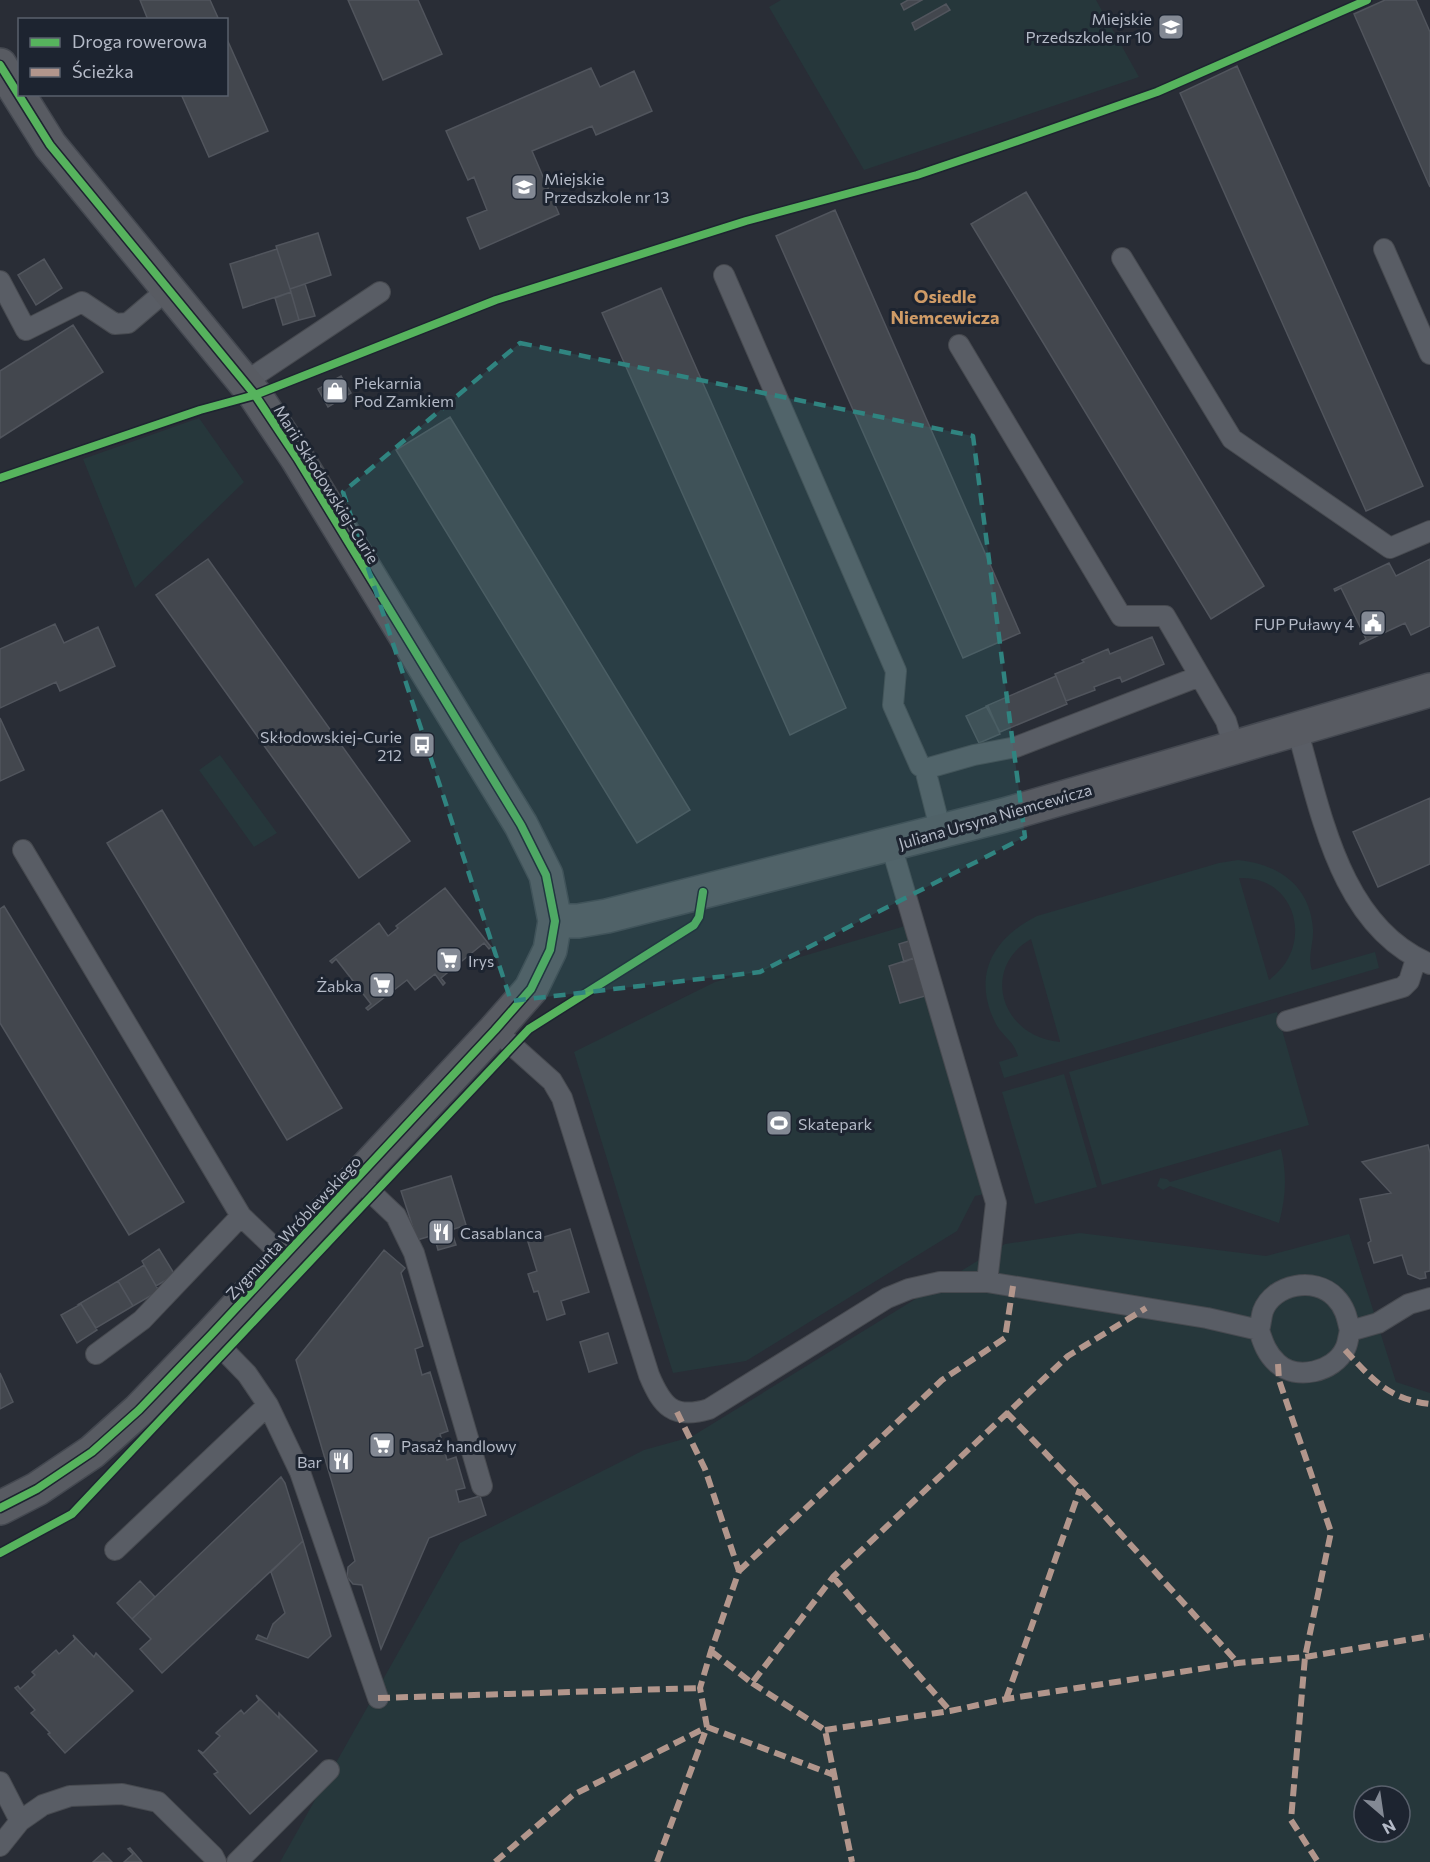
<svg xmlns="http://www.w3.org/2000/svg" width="1430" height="1862" viewBox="0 0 1430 1862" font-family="Commissioner,sans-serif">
  <rect width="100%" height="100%" fill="#292d36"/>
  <path fill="#26373b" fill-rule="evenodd" d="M 781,0 L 1096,0 L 1139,77 L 864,170 L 769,7 Z
    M 199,418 L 244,482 L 135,588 L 83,459 Z
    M 220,755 L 277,833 L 254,847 L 199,770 Z
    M 1238,860 C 1278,864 1310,885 1313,929 C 1314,944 1307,956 1312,970 L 1375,952 L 1379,968 L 1004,1078 L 999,1062 L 1018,1056 C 1013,1039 1002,1037 995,1022 C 972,975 993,938 1037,916 L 1219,863 ZM 1239,878 C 1296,875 1316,946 1269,980 ZM 1031,939 L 1060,1041 L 1060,1042 C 1001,1037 980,968 1031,939 Z
    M 905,926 L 909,941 L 899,944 L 904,962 L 890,966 L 901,1002 L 925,996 L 985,1194 L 975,1196 L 957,1231 L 746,1361 L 673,1373 L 574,1052 L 715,982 Z
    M 1277,1012 L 1309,1125 L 1102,1185 L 1069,1072 Z
    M 1064,1074 L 1097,1187 L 1035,1204 L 1002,1092 Z
    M 1281,1149 C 1287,1175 1286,1197 1279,1223 L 1170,1186 L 1163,1190 L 1157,1186 L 1160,1178 L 1167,1179 L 1170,1182 Z
    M 1080,1233 L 1266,1256 L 1349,1234 L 1396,1382 L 1430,1393 L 1430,1862 L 280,1862 L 460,1543 L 644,1450 L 691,1437 L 1005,1244 ZM 1364,1796 L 1400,1796 L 1400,1832 L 1364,1832 Z"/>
  <path fill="#43474e" stroke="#51555d" stroke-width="1.5" d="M 140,0 L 210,0 L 219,20 L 148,20 Z
    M 348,0 L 418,0 L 442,54 L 383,80 Z
    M 908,0 L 922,0 L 904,10 L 901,4 Z
    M 1385,0 L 1416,0 L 1430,32 L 1430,187 L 1354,14 Z
    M 946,4 L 950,10 L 915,30 L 912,23 Z
    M 226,37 L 268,131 L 209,157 L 181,94 L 226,94 Z
    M 1237,66 L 1423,486 L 1366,511 L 1180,93 Z
    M 591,68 L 600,87 L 634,71 L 652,111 L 596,135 L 592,126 L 532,151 L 559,214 L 480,249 L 467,218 L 487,210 L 474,177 L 468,180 L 446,131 Z
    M 1026,192 L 1264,586 L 1211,619 L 971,224 Z
    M 835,210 L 1020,633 L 963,658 L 776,236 Z
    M 318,233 L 331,275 L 290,289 L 276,246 Z
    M 277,249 L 291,292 L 243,308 L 230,264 Z
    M 44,259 L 62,288 L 36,305 L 18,275 Z
    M 305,284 L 315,316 L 299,320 L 290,289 Z
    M 661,288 L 846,708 L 790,735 L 602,313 Z
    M 291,292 L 299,320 L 283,325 L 275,298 Z
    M 73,325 L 103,372 L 0,438 L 0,371 Z
    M 341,376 L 351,393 L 328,407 L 318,389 Z
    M 450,417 L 690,810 L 637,843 L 396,450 Z
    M 208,559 L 410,841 L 359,878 L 156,595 Z
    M 1430,559 L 1430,626 L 1411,635 L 1405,623 L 1360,644 L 1360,643 L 1366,639 L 1341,588 L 1335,591 L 1334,589 L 1389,563 L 1396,576 Z
    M 55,624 L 64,643 L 98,627 L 115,666 L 60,691 L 56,682 L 0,708 L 0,649 Z
    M 1152,637 L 1164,664 L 1122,682 L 1120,677 L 1094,687 L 1095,690 L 1066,701 L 1055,674 L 1084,662 L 1082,660 L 1108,649 L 1110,654 Z
    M 1056,676 L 1067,704 L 1000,732 L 986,706 Z
    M 988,706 L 1000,734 L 979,743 L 966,716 Z
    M 0,718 L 24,770 L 0,781 Z
    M 1430,798 L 1430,864 L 1378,887 L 1353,832 Z
    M 162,810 L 342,1108 L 287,1140 L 107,843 Z
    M 445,888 L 491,947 L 489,949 L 484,943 L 441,978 L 445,983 L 443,985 L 435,974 L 415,990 L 407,980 L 368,1010 L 366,1008 L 371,1004 L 336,959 L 332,963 L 330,961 L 379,923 L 388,936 L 398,928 L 396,926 Z
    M 4,906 L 184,1202 L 129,1235 L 0,1023 L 0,909 Z
    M 909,941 L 914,958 L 904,962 L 899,944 Z
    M 914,958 L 925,996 L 900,1003 L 889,966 Z
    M 1428,1145 L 1430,1153 L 1430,1271 L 1425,1272 L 1426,1278 L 1420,1279 L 1408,1274 L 1402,1255 L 1374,1263 L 1368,1243 L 1371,1241 L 1360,1199 L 1391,1193 L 1362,1162 Z
    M 451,1176 L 466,1225 L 451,1230 L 456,1245 L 438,1250 L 434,1235 L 417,1240 L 401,1191 Z
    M 570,1229 L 589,1292 L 561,1301 L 565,1314 L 547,1320 L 538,1291 L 534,1292 L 528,1274 L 537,1271 L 528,1242 Z
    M 159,1249 L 175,1275 L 156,1286 L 142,1261 Z
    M 384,1250 L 405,1268 L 401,1273 L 423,1346 L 415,1349 L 422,1375 L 430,1372 L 448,1431 L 440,1434 L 447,1460 L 456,1457 L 465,1488 L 456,1490 L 459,1502 L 480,1496 L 486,1515 L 429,1538 L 381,1649 L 362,1585 L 353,1584 L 347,1577 L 348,1567 L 355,1561 L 296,1360 Z
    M 144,1265 L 159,1291 L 133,1306 L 118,1281 Z
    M 118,1281 L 133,1306 L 96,1328 L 81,1304 L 79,1304 Z
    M 81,1304 L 97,1330 L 77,1343 L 61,1315 Z
    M 608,1333 L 617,1363 L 589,1372 L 580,1342 Z
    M 0,1373 L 13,1402 L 0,1409 Z
    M 281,1477 L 285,1483 L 303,1541 L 162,1673 L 140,1649 L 151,1639 L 132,1619 Z
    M 303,1541 L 331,1636 L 308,1658 L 256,1639 L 258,1635 L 267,1639 L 273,1624 L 285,1613 L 271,1572 Z
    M 140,1581 L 155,1597 L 132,1619 L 117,1603 Z
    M 73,1635 L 94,1657 L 96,1653 L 133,1691 L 65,1753 L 48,1734 L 50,1733 L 31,1713 L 35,1710 L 15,1688 L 18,1686 L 20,1689 L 35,1675 L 32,1672 L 56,1650 L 59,1654 L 75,1639 Z
    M 256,1695 L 279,1718 L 279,1713 L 317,1751 L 250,1814 L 214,1774 L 218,1772 L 198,1750 L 203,1753 L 220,1736 L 216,1733 L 241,1710 L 244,1714 L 259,1700 Z
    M 130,1848 L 142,1862 L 124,1862 L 133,1854 L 128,1849 Z
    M 103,1853 L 112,1862 L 93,1862 Z"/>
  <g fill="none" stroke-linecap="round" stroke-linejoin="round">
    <defs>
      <path id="lane" d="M 1384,249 L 1430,354
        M 1122,258 L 1232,439 L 1390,548 L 1430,531
        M 724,275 L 896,671 L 893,705 L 920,766 L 925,769 L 941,832
        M 0,281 L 26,330 L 82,302 L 115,324 L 128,323 L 168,289
        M 959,345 L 1121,616 L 1165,616 L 1226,721 L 1234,747
        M 245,382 L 380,292
        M 1297,729 C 1321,812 1340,927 1430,964
        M 925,769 L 974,755 L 1016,747 L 1200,676
        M 891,845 L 996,1203 L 987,1282
        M 23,850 L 241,1216 L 283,1256
        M 1287,1021 L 1403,987 L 1409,981 L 1416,959
        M 495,1030 L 552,1081 L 562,1098 L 649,1375 C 662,1406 673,1420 709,1409 L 887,1298 L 909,1289 L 940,1282 L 987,1282 L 1207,1318 L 1259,1330 C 1263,1343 1267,1354 1277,1363 C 1296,1381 1334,1372 1345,1349 C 1348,1344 1348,1337 1350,1331 L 1378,1323 L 1409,1304 L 1430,1298
        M 356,1178 L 396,1216 L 414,1253 L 482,1486
        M 1259,1330 C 1261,1324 1261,1317 1263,1311 C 1273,1284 1315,1276 1335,1297 C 1345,1307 1347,1317 1350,1331
        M 210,1336 L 247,1374 L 268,1405 L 300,1472 L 378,1698
        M 96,1354 L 142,1320 L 241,1216
        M 115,1550 L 268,1405
        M 0,1782 L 20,1821
        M 0,1846 L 20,1821 L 43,1805 L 70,1796 L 122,1794 L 158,1802 L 213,1856 L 216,1862
        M 237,1862 L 329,1770"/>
      <path id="secondary" d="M 0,65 L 50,145 L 255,395 L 297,458 L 521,825 L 546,875 L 555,921 L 550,950 L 531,989 L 495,1030 L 210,1336 L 139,1410 L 92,1452 L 37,1489 L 0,1508
        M 555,921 L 578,921 L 607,916 L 1004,815 L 1430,690"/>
    </defs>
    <use href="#lane" stroke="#474a50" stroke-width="22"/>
    <use href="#secondary" stroke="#444850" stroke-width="36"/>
    <use href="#lane" stroke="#595d65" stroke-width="20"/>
    <use href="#secondary" stroke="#585b62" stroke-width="33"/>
    <path stroke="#b2968c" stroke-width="6" stroke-dasharray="12 6" stroke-linecap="butt" d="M 1345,1350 C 1372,1379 1388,1399 1430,1404
      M 1278,1364 L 1279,1380 L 1331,1532 L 1305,1657 L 1291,1820 L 1318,1862
      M 1006,1412 L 1080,1489 L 1238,1663
      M 739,1571 L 942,1380 L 1005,1338 L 1013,1286
      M 833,1577 L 950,1711
      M 711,1651 L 752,1683 L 833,1577 L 1068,1356 L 1146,1308
      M 752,1683 L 825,1730 L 852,1862
      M 378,1698 L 700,1688
      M 1006,1699 L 1080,1489
      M 825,1730 L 950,1711 L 1006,1699 L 1238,1663 L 1305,1657 L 1430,1636
      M 495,1862 L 573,1795 L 707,1727 L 700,1688 L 711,1651 L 739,1571 L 705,1469 L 677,1412
      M 657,1862 L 707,1727 L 834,1775"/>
    <defs>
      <path id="cycleway" d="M 0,65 L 50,145 L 255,395 L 297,458 L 521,825 L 546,875 L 555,921 L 550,950 L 531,989 L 495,1030 L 210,1336 L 139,1410 L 92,1452 L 37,1489 L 0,1508
        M 0,478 L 200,410 L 255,395 L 496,300 L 746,221 L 917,175 L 1000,147 L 1157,92 L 1367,0
        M 0,1553 L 72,1514 L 529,1029 L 694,925 L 699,917 L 703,892"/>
    </defs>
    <use href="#cycleway" stroke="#1d2430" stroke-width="11"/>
    <use href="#cycleway" stroke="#56b35d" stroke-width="8"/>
  </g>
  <path fill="#308480" fill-opacity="0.2" stroke="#308480" stroke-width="4.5" stroke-dasharray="12 8" stroke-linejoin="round" d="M 520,343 L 973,436 L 1025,837 L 760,972 L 511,1001 L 343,492 Z"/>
  <defs>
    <symbol id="school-square" viewBox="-11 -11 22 22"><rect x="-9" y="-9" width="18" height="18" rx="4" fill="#838994" stroke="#1d2430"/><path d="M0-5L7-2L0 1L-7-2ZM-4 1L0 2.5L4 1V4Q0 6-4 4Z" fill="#fff"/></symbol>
    <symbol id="shop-square" viewBox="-11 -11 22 22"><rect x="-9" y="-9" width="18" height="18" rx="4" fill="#838994" stroke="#1d2430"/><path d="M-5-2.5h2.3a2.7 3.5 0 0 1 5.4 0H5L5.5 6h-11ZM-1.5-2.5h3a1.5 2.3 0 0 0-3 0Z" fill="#fff"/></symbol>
    <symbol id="civic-square" viewBox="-11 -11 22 22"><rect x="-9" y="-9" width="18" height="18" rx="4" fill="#838994" stroke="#1d2430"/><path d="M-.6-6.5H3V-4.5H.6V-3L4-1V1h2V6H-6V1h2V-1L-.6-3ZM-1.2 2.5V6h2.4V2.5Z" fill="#fff"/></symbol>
    <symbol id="bus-square" viewBox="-11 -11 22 22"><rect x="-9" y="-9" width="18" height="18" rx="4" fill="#838994" stroke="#1d2430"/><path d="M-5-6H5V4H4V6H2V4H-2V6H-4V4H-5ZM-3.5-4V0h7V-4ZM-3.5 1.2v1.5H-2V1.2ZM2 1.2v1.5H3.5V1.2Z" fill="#fff"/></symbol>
    <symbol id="supermarket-square" viewBox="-11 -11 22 22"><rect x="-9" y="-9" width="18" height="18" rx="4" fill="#838994" stroke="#1d2430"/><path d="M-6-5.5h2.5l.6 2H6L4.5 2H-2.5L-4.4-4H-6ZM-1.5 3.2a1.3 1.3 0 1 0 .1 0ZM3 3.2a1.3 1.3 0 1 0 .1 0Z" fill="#fff"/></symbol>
    <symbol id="stadium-square" viewBox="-11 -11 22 22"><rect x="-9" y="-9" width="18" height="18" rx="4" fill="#838994" stroke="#1d2430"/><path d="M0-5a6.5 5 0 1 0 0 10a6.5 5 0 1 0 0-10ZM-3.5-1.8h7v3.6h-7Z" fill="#fff"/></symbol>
    <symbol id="restaurant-square" viewBox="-11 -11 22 22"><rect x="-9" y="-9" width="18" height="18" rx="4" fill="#838994" stroke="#1d2430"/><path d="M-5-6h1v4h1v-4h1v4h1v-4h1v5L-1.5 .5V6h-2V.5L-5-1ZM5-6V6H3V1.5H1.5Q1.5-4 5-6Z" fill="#fff"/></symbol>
  </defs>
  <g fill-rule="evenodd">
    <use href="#school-square" x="1156" y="12" width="30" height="30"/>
    <use href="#school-square" x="509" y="172" width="30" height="30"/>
    <use href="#shop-square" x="320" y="376" width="30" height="30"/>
    <use href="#civic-square" x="1358" y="608" width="30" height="30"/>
    <use href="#bus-square" x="407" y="730" width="30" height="30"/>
    <use href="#supermarket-square" x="434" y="945" width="30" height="30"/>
    <use href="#supermarket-square" x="367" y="970" width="30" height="30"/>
    <use href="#stadium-square" x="764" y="1108" width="30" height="30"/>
    <use href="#restaurant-square" x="426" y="1217" width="30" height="30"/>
    <use href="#supermarket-square" x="367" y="1430" width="30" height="30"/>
    <use href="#restaurant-square" x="326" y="1446" width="30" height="30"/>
  </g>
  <g text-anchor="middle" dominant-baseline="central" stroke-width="6" stroke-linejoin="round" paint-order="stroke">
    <g font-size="16" fill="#b4bac7" stroke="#1d2430" text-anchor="start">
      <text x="1152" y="18" text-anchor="end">Miejskie<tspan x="1152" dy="18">Przedszkole nr 10</tspan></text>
      <text x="544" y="178">Miejskie<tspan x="544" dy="18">Przedszkole nr 13</tspan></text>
      <text x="354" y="382">Piekarnia<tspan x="354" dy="18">Pod Zamkiem</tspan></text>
      <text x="1354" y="623" text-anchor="end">FUP Puławy 4</text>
      <text x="402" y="736" text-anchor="end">Skłodowskiej-Curie<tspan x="402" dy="18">212</tspan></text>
      <text x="468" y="960">Irys</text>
      <text x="362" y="985" text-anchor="end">Żabka</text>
      <text x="798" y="1123">Skatepark</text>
      <text x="460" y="1232">Casablanca</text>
      <text x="401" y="1445">Pasaż handlowy</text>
      <text x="322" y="1461" text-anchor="end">Bar</text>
    </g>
    <g font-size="16" fill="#b4bac7" stroke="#1d2430">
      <text transform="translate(327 484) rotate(58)">Marii Skłodowskiej-Curie</text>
      <text transform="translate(995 816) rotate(-16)">Juliana Ursyna Niemcewicza</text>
      <text transform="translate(293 1227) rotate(-47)">Zygmunta Wróblewskiego</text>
    </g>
    <g font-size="18" font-weight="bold" fill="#cf9b66" stroke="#1d2430">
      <text x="945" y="296">Osiedle<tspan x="945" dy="21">Niemcewicza</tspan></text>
    </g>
  </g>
  <rect x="18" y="18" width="210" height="78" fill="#1d2430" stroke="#59606c" stroke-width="1.5"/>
  <rect x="30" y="38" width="30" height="9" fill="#56b35d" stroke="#59606c" stroke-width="1.5"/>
  <text x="72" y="48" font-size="18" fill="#b4bac7">Droga rowerowa</text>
  <rect x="30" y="68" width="30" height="9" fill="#b2968c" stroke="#59606c" stroke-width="1.5"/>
  <text x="72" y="78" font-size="18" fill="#b4bac7">Ścieżka</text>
  <g transform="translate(1382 1814) rotate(151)"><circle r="28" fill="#1d2430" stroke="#59606c" stroke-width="1.5"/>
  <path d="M0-4.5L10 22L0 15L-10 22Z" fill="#838994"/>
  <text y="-9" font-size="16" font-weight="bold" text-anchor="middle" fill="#b4bac7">N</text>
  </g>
</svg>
